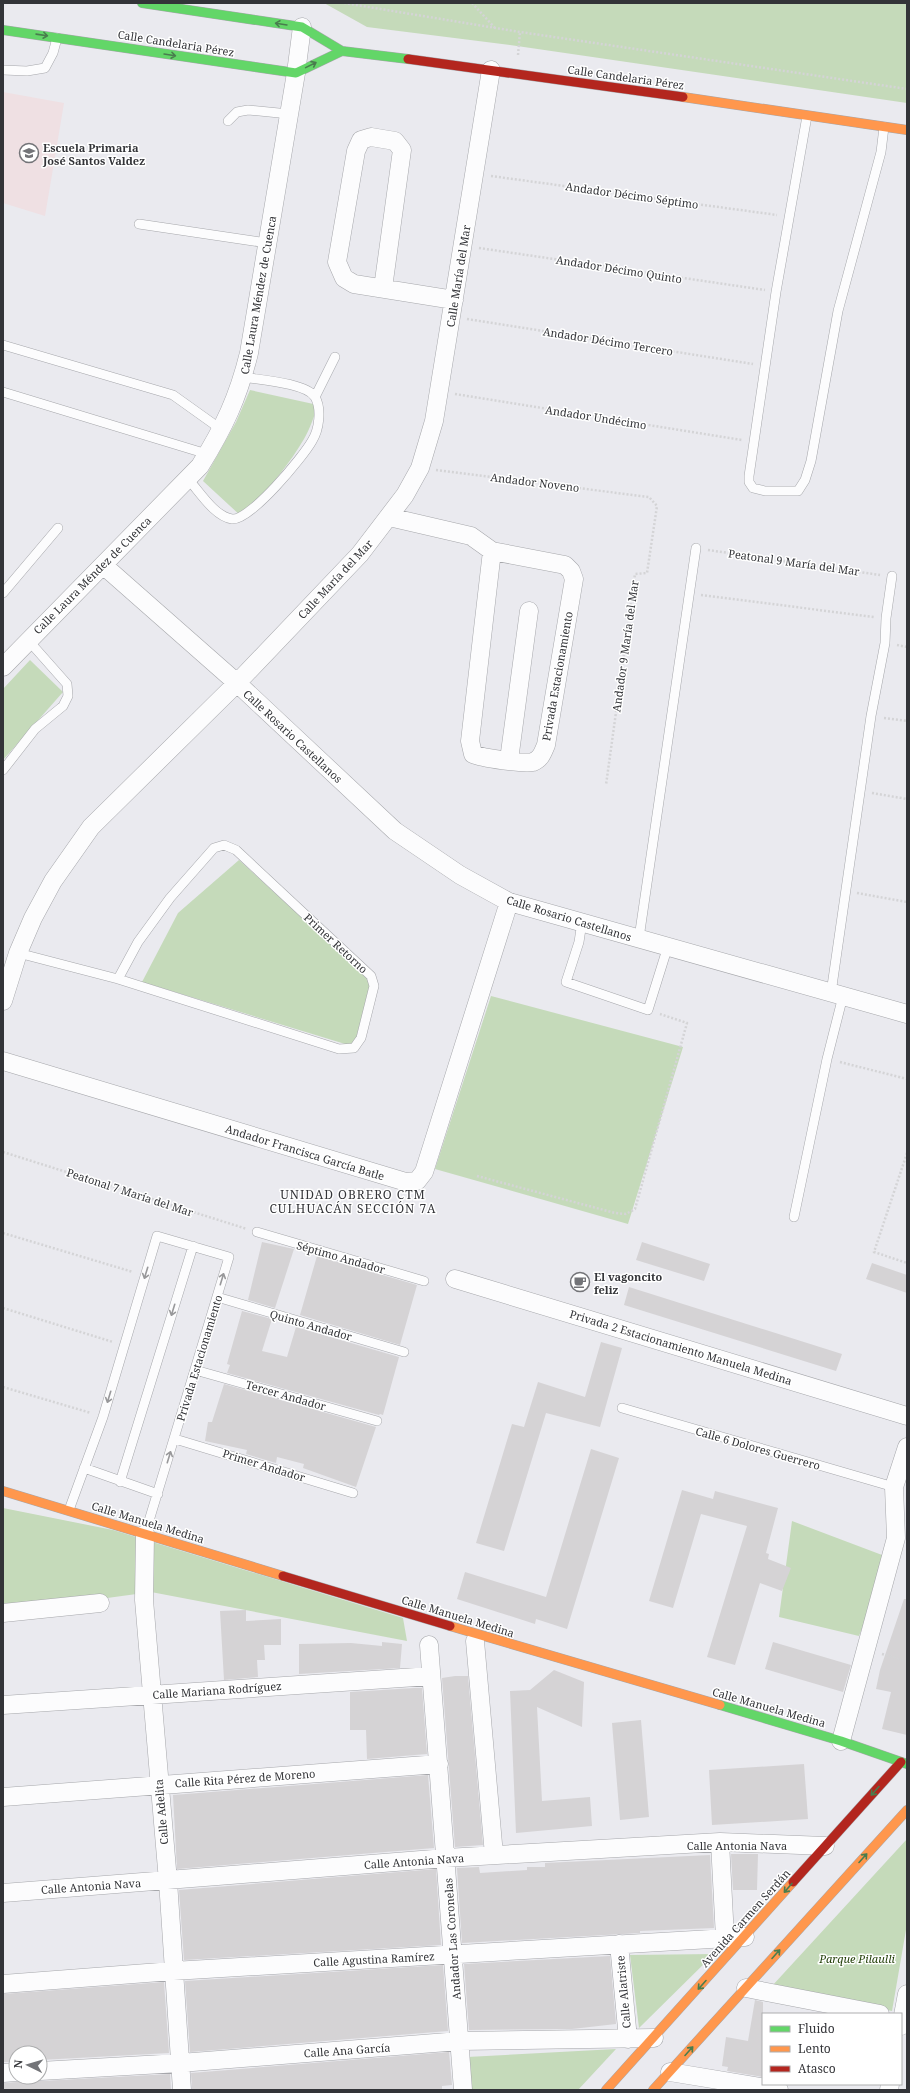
<svg xmlns="http://www.w3.org/2000/svg" width="910" height="2093" viewBox="0 0 910 2093" font-family="'Noto Serif',serif">
  <rect width="100%" height="100%" fill="#eaeaef"/>
  <path fill="#efe0e3" d="M 3,92 L 64,103 L 45,216 L 3,203 Z"/>
  <path fill="#c5daba" d="M 324,3 L 907,3 L 907,103 L 517,46 L 367,27 Z
    M 250,390 L 318,405 C 314,416 310,429 304,439 C 287,468 265,493 242,517 L 203,481 L 236,422 Z
    M 30,660 L 63,692 L 3,760 L 3,689 Z
    M 239,860 L 373,983 L 355,1047 L 142,982 L 178,913 Z
    M 491,996 L 683,1047 L 628,1224 L 435,1169 Z
    M 3,1508 L 113,1530 L 403,1618 L 407,1641 L 151,1592 L 100,1599 L 3,1606 Z
    M 792,1521 L 890,1558 L 859,1636 L 779,1617 Z
    M 907,1839 L 907,1924 L 892,2011 L 772,1986 Z
    M 714,1954 L 639,2028 L 630,1955 Z
    M 616,2049 L 578,2090 L 470,2090 L 467,2057 Z"/>
  <path fill="#d5d3d5" d="M 262,1242 L 294,1249 L 275,1308 L 248,1300 Z
    M 642,1242 L 710,1264 L 704,1281 L 636,1260 Z
    M 317,1256 L 417,1285 L 400,1345 L 300,1315 Z
    M 872,1263 L 907,1275 L 907,1293 L 866,1279 Z
    M 629,1287 L 842,1354 L 836,1371 L 624,1305 Z
    M 242,1311 L 272,1319 L 262,1351 L 287,1357 L 296,1327 L 399,1357 L 383,1415 L 380,1414 L 379,1415 L 227,1373 L 230,1365 L 227,1364 Z
    M 601,1342 L 622,1348 L 600,1427 L 546,1413 L 504,1551 L 476,1543 L 512,1424 L 524,1427 L 538,1382 L 585,1397 Z
    M 224,1384 L 376,1427 L 356,1487 L 303,1468 L 304,1464 L 277,1457 L 276,1463 L 246,1454 L 247,1450 L 205,1441 L 208,1422 L 212,1422 Z
    M 591,1449 L 619,1458 L 567,1629 L 536,1619 L 535,1624 L 457,1599 L 465,1572 L 546,1597 Z
    M 682,1490 L 713,1499 L 715,1491 L 778,1508 L 766,1553 L 769,1554 L 768,1559 L 791,1568 L 782,1591 L 760,1583 L 735,1665 L 707,1657 L 747,1526 L 701,1514 L 673,1608 L 649,1601 Z
    M 904,1599 L 907,1599 L 907,1735 L 882,1729 L 891,1692 L 876,1689 L 880,1670 Z
    M 246,1610 L 246,1621 L 281,1619 L 281,1645 L 264,1645 L 265,1660 L 257,1660 L 258,1677 L 224,1680 L 220,1611 Z
    M 382,1642 L 402,1644 L 400,1668 L 299,1674 L 299,1644 L 351,1643 L 382,1646 Z
    M 773,1642 L 851,1665 L 843,1692 L 765,1669 Z
    M 554,1670 L 584,1682 L 582,1727 L 537,1707 L 542,1801 L 590,1797 L 592,1826 L 516,1833 L 510,1691 L 530,1690 Z
    M 455,1676 L 468,1676 L 483,1845 L 455,1847 L 442,1678 Z
    M 414,1688 L 422,1688 L 427,1754 L 367,1759 L 366,1730 L 350,1730 L 350,1692 Z
    M 641,1720 L 649,1817 L 620,1820 L 612,1723 Z
    M 804,1764 L 808,1819 L 712,1825 L 709,1770 Z
    M 428,1775 L 434,1848 L 177,1869 L 173,1795 Z
    M 731,1854 L 758,1854 L 757,1890 L 733,1890 Z
    M 710,1855 L 714,1928 L 640,1931 L 640,1933 L 462,1943 L 457,1868 L 479,1867 L 480,1873 L 527,1870 L 527,1867 L 545,1867 L 545,1863 Z
    M 436,1869 L 441,1945 L 184,1960 L 179,1890 Z
    M 610,1956 L 616,2024 L 572,2029 L 469,2030 L 464,1964 Z
    M 443,1965 L 448,2031 L 190,2052 L 185,1981 Z
    M 164,1982 L 169,2053 L 40,2060 L 40,2053 L 16,2053 L 16,2062 L 3,2062 L 3,1994 Z
    M 755,2000 L 763,2002 L 763,2077 L 727,2071 L 728,2067 L 722,2066 L 726,2037 L 748,2041 Z
    M 449,2052 L 452,2085 L 442,2086 L 442,2089 L 192,2090 L 191,2073 Z
    M 170,2074 L 171,2090 L 3,2090 L 3,2083 L 17,2082 L 25,2077 L 31,2077 L 41,2081 Z"/>
  <g fill="none" stroke-linecap="round" stroke-linejoin="round">
    <defs>
      <path id="lane" d="M 3,70 L 27,71 L 45,68 L 53,53 L 57,38
        M 807,116 L 776,292 L 749,476 L 749,482 L 753,488 L 765,491 L 798,491 L 805,480 L 811,461 L 838,311 L 881,152 L 884,127
        M 228,121 L 237,112 L 248,110 L 289,114
        M 139,224 L 267,243
        M 3,345 L 173,395 L 222,430
        M 3,392 L 207,454
        M 315,397 L 335,357
        M 188,479 C 200,492 214,516 232,519 C 250,521 303,457 312,441 C 319,430 322,409 315,397 C 306,383 260,380 243,377
        M 3,593 L 58,528
        M 3,770 L 35,729 L 63,706 L 68,696 L 67,684 L 28,640
        M 582,922 L 579,942 L 566,982 L 648,1010 L 668,946
        M 639,938 L 696,548
        M 18,953 L 118,979 L 339,1049 L 354,1048 L 361,1038 L 374,986 L 371,976 L 236,850 L 224,845 L 214,848 L 170,898 L 138,942 L 118,979
        M 831,993 L 871,716 L 885,643 L 886,618 L 892,576
        M 794,1217 L 827,1059 L 843,996
        M 257,1232 L 424,1281
        M 217,1297 L 404,1352
        M 195,1370 L 377,1421
        M 622,1408 L 894,1487
        M 175,1439 L 353,1493
        M 84,1468 L 158,1494
        M 120,1482 L 193,1246
        M 69,1510 L 103,1417 L 157,1236 L 229,1257 L 145,1534"/>
      <path id="street" d="M 383,288 L 402,150 L 395,141 L 371,137 L 361,140 L 356,151 L 337,262 L 344,278 L 354,284 L 454,300
        M 389,517 L 471,536 L 492,551 L 565,565 L 571,571 L 574,579 L 546,745 C 543,752 541,759 533,762 C 523,764 482,758 473,754 L 470,741 L 492,551
        M 103,565 L 237,683 L 395,831 L 460,875 L 509,902 L 907,1014
        M 3,667 L 200,466 C 224,427 238,398 249,353 L 296,73 L 302,27
        M 509,760 L 529,611
        M 3,1001 L 18,953 L 33,918 L 53,881 L 91,827 L 237,683 L 360,554 L 405,495 L 420,468 L 434,421 L 491,70
        M 3,1061 L 406,1182 L 417,1181 L 424,1172 L 509,902
        M 455,1279 L 907,1416
        M 145,1534 L 144,1600 L 168,1881 L 182,2090
        M 3,1613 L 100,1603
        M 475,1641 L 494,1855
        M 429,1645 L 463,2090
        M 3,1705 L 431,1676
        M 841,1741 L 896,1538 L 894,1487 L 907,1447
        M 3,1797 L 439,1764
        M 720,1842 L 725,1938
        M 3,1893 L 446,1858 L 720,1842 L 825,1846
        M 619,1944 L 628,2039
        M 3,1984 L 173,1971 L 745,1937
        M 746,1988 L 880,2014
        M 901,2026 L 907,1994
        M 40,2071 L 180,2063 L 460,2041 L 654,2038
        M 670,2072 L 779,2090
        M 3,2073 L 16,2072
        M 889,2090 L 890,2084"/>
      <path id="fast" d="M 142,3 L 302,27 L 342,51 L 408,59
        M 3,30 L 296,73 L 342,51
        M 720,1705 L 841,1741 L 907,1764"/>
      <path id="slow" d="M 683,97 L 907,130
        M 3,1491 L 283,1576
        M 450,1626 L 720,1705
        M 606,2090 L 793,1882
        M 653,2090 L 907,1810"/>
      <path id="jam" d="M 408,59 L 683,97
        M 283,1576 L 450,1626
        M 793,1882 L 901,1762"/>
    </defs>
    <use href="#lane" stroke="#a6a7ab" stroke-width="10"/>
    <use href="#street" stroke="#a6a7ab" stroke-width="19"/>
    <use href="#fast" stroke="#a6a7ab" stroke-width="10"/>
    <use href="#slow" stroke="#a6a7ab" stroke-width="10"/>
    <use href="#jam" stroke="#a6a7ab" stroke-width="10"/>
    <path stroke="#d4d4d6" stroke-width="2.5" stroke-dasharray="2 2" stroke-linecap="butt" d="M 344,3 L 520,32 L 907,89
      M 472,3 L 495,28
      M 518,55 L 520,32
      M 491,176 L 777,215
      M 479,248 L 765,290
      M 467,319 L 753,364
      M 455,394 L 742,440
      M 436,470 L 649,497 L 657,506 L 647,573 L 635,574 L 606,785
      M 708,550 L 880,575
      M 701,595 L 874,617
      M 897,645 L 907,647
      M 884,718 L 907,721
      M 872,793 L 907,799
      M 857,893 L 907,902
      M 840,1062 L 907,1079
      M 3,1152 L 247,1229
      M 907,1153 L 874,1252 L 907,1263
      M 477,1176 L 615,1213 L 626,1214 L 635,1209 L 687,1023 L 660,1014
      M 3,1233 L 133,1272
      M 3,1308 L 113,1342
      M 3,1387 L 91,1413
      M 882,1654 L 907,1661"/>
    <use href="#lane" stroke="#fcfcfd" stroke-width="9"/>
    <use href="#street" stroke="#fcfcfd" stroke-width="18"/>
    <use href="#fast" stroke="#63d668" stroke-width="9"/>
    <use href="#slow" stroke="#ff974d" stroke-width="9"/>
    <use href="#jam" stroke="#b3261e" stroke-width="9"/>
  </g>
  <defs><path id="oneway-shaft" d="M-6 0H5M1.5-3L5.5 0L1.5 3" fill="none" stroke-width="1.6" stroke-linecap="round" stroke-linejoin="round"/></defs>
  <g stroke="#497d4e">
    <use href="#oneway-shaft" transform="translate(281 24) rotate(-171)"/>
    <use href="#oneway-shaft" transform="translate(42 35) rotate(8)"/>
    <use href="#oneway-shaft" transform="translate(170 55) rotate(9)"/>
    <use href="#oneway-shaft" transform="translate(311 65) rotate(-26)"/>
    <use href="#oneway-shaft" transform="translate(875 1791) rotate(132)"/>
    <use href="#oneway-shaft" transform="translate(863 1858) rotate(-48)"/>
    <use href="#oneway-shaft" transform="translate(788 1888) rotate(131)"/>
    <use href="#oneway-shaft" transform="translate(776 1954) rotate(-48)"/>
    <use href="#oneway-shaft" transform="translate(702 1985) rotate(132)"/>
    <use href="#oneway-shaft" transform="translate(689 2051) rotate(-48)"/>
  </g>
  <g stroke="#98989a">
    <use href="#oneway-shaft" transform="translate(146 1273) rotate(107)"/>
    <use href="#oneway-shaft" transform="translate(222 1279) rotate(-73)"/>
    <use href="#oneway-shaft" transform="translate(173 1310) rotate(107)"/>
    <use href="#oneway-shaft" transform="translate(109 1397) rotate(107)"/>
    <use href="#oneway-shaft" transform="translate(169 1457) rotate(-73)"/>
  </g>
  <defs>
    <symbol id="school-ring" viewBox="-11 -11 22 22"><circle r="9.5" fill="#fff" stroke="#737478" stroke-width="1.5"/><path d="M0-5L7-2L0 1L-7-2ZM-4 1L0 2.5L4 1V4Q0 6-4 4Z" fill="#737478"/></symbol>
    <symbol id="cafe-ring" viewBox="-11 -11 22 22"><circle r="9.5" fill="#fff" stroke="#737478" stroke-width="1.5"/><path d="M-5.5-4.5H6V0H3Q3 3.5 0 3.5H-2.5Q-5.5 3.5-5.5 0ZM3-3.2v2h1.7v-2ZM-6 4.5H4V6H-6Z" fill="#737478"/></symbol>
  </defs>
  <g fill-rule="evenodd">
    <use href="#school-ring" x="18" y="142" width="22" height="22"/>
    <use href="#cafe-ring" x="569" y="1271" width="22" height="22"/>
  </g>
  <g text-anchor="middle" dominant-baseline="central" stroke-width="3" stroke-linejoin="round" paint-order="stroke">
    <g font-size="11" fill="#333438" stroke="#fff">
      <text transform="translate(176 43) rotate(9)">Calle Candelaria Pérez</text>
      <text transform="translate(626 77) rotate(8)">Calle Candelaria Pérez</text>
      <text transform="translate(632 195) rotate(8)">Andador Décimo Séptimo</text>
      <text transform="translate(619 269) rotate(9)">Andador Décimo Quinto</text>
      <text transform="translate(458 276) rotate(-81)">Calle María del Mar</text>
      <text transform="translate(258 295) rotate(-80)">Calle Laura Méndez de Cuenca</text>
      <text transform="translate(608 341) rotate(9)">Andador Décimo Tercero</text>
      <text transform="translate(596 417) rotate(9)">Andador Undécimo</text>
      <text transform="translate(535 482) rotate(7)">Andador Noveno</text>
      <text transform="translate(794 562) rotate(8)">Peatonal 9 María del Mar</text>
      <text transform="translate(92 575) rotate(-45)">Calle Laura Méndez de Cuenca</text>
      <text transform="translate(335 579) rotate(-47)">Calle María del Mar</text>
      <text transform="translate(625 646) rotate(-82)">Andador 9 María del Mar</text>
      <text transform="translate(557 676) rotate(-80)">Privada Estacionamiento</text>
      <text transform="translate(293 736) rotate(43)">Calle Rosario Castellanos</text>
      <text transform="translate(569 918) rotate(17)">Calle Rosario Castellanos</text>
      <text transform="translate(336 943) rotate(43)">Primer Retorno</text>
      <text transform="translate(305 1152) rotate(17)">Andador Francisca García Batle</text>
      <text transform="translate(130 1192) rotate(18)">Peatonal 7 María del Mar</text>
      <text transform="translate(341 1257) rotate(16)">Séptimo Andador</text>
      <text transform="translate(311 1325) rotate(16)">Quinto Andador</text>
      <text transform="translate(681 1347) rotate(17)">Privada 2 Estacionamiento Manuela Medina</text>
      <text transform="translate(199 1358) rotate(-73)">Privada Estacionamiento</text>
      <text transform="translate(286 1395) rotate(16)">Tercer Andador</text>
      <text transform="translate(758 1448) rotate(16)">Calle 6 Dolores Guerrero</text>
      <text transform="translate(264 1465) rotate(17)">Primer Andador</text>
      <text transform="translate(148 1522) rotate(17)">Calle Manuela Medina</text>
      <text transform="translate(458 1616) rotate(17)">Calle Manuela Medina</text>
      <text transform="translate(217 1690) rotate(-4)">Calle Mariana Rodríguez</text>
      <text transform="translate(769 1707) rotate(16)">Calle Manuela Medina</text>
      <text transform="translate(245 1778) rotate(-4)">Calle Rita Pérez de Moreno</text>
      <text transform="translate(161 1812) rotate(-95)">Calle Adelita</text>
      <text x="737" y="1845">Calle Antonia Nava</text>
      <text transform="translate(414 1861) rotate(-4)">Calle Antonia Nava</text>
      <text transform="translate(91 1886) rotate(-4)">Calle Antonia Nava</text>
      <text transform="translate(745 1918) rotate(-48)">Avenida Carmen Serdán</text>
      <text transform="translate(452 1939) rotate(-94)">Andador Las Coronelas</text>
      <text transform="translate(374 1959) rotate(-3)">Calle Agustina Ramírez</text>
      <text transform="translate(623 1992) rotate(-95)">Calle Alatriste</text>
      <text transform="translate(347 2050) rotate(-4)">Calle Ana García</text>
    </g>
    <g font-size="11" font-weight="bold" fill="#333438" stroke="#fff" text-anchor="start">
      <text x="43" y="147">Escuela Primaria<tspan x="43" dy="13">José Santos Valdez</tspan></text>
      <text x="594" y="1276">El vagoncito<tspan x="594" dy="13">feliz</tspan></text>
    </g>
    <g font-size="11" font-style="italic" fill="#1d3a02" stroke="#fff">
      <text x="857" y="1958">Parque Pilaulli</text>
    </g>
    <g font-size="12" letter-spacing="1" fill="#333438" stroke="#fff">
      <text x="353" y="1194">UNIDAD OBRERO CTM<tspan x="353" dy="14">CULHUACÁN SECCIÓN 7A</tspan></text>
    </g>
  </g>
  <rect width="910" height="2093" fill="none" stroke="#333438" stroke-width="8"/>
  <rect x="762" y="2013" width="140" height="72" fill="#ffffff" stroke="#adaeaf"/>
  <rect x="770" y="2026" width="20" height="6" fill="#63d668" stroke="#adaeaf"/>
  <text x="798" y="2033" font-size="12" fill="#333438">Fluido</text>
  <rect x="770" y="2046" width="20" height="6" fill="#ff974d" stroke="#adaeaf"/>
  <text x="798" y="2053" font-size="12" fill="#333438">Lento</text>
  <rect x="770" y="2066" width="20" height="6" fill="#b3261e" stroke="#adaeaf"/>
  <text x="798" y="2073" font-size="12" fill="#333438">Atasco</text>
  <g transform="translate(28 2065) rotate(275)"><circle r="19" fill="#ffffff" stroke="#adaeaf"/>
  <path d="M0-3L7 15L0 10L-7 15Z" fill="#737478"/>
  <text y="-6" font-size="11" font-weight="bold" text-anchor="middle" fill="#333438">N</text>
  </g>
</svg>
